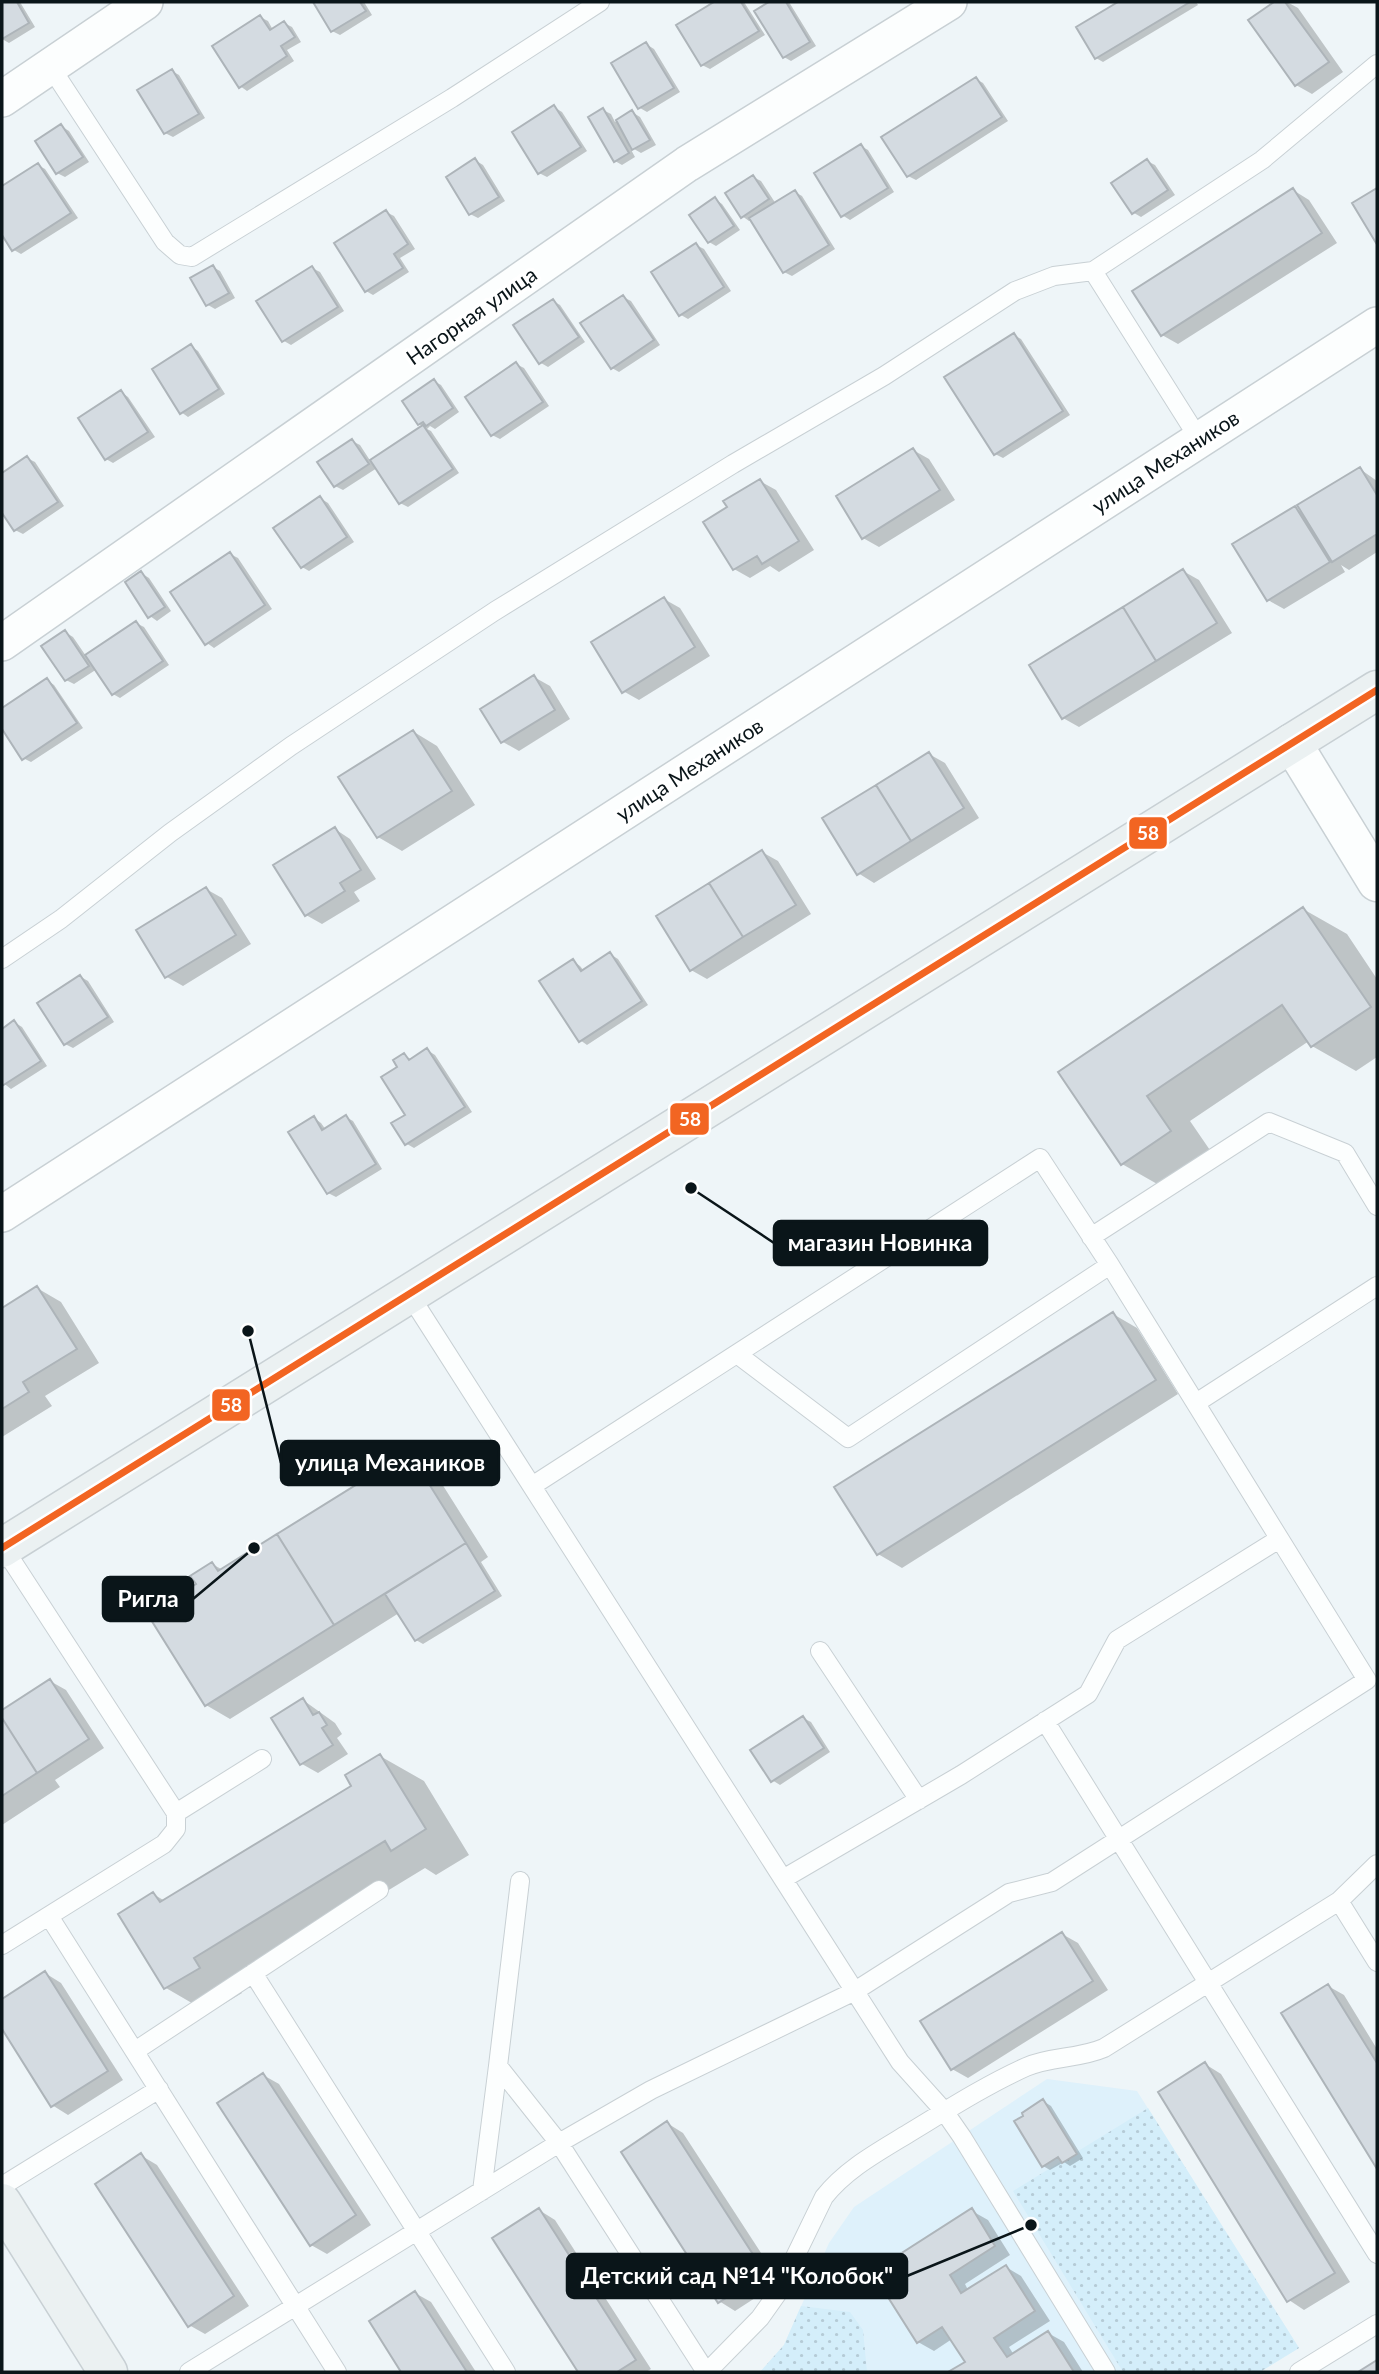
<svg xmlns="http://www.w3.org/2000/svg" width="1379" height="2374" viewBox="0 0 1379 2374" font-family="Lato,sans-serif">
  <defs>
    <pattern id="park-dots" width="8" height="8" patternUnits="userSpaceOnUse" patternTransform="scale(1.75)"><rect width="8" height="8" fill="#d4eefa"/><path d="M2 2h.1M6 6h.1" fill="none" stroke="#b5cbd6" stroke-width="1.8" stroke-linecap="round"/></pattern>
  </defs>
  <rect width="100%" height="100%" fill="#eef5f8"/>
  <path fill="#def1fb" d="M 1047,2079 L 1137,2091 L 1299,2348 L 1260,2372 L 760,2372 L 784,2345 L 829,2243 L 854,2207 Z"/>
  <path fill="url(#park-dots)" d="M 1148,2108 L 1299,2348 L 1260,2372 L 1123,2372 L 1013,2191 Z
    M 801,2306 L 850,2312 L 863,2330 L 867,2372 L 760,2372 L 784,2345 Z"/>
  <path fill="#0003" d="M 2,2 L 20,2 L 35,27 L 9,43 L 2,39 Z
    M 315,2 L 364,2 L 372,15 L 340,35 L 332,31 Z
    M 717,2 L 744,2 L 765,35 L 710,69 L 702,65 L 678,26 Z
    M 773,2 L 789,2 L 816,46 L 791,61 L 784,57 L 756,12 Z
    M 1121,2 L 1196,2 L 1198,5 L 1103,62 L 1096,58 L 1078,28 Z
    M 1277,2 L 1287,2 L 1298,8 L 1343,72 L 1312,94 L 1296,85 L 1251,20 Z
    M 260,17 L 268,21 L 273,30 L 284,23 L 292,27 L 301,42 L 287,50 L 294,61 L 247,91 L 240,86 Z
    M 646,44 L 654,49 L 680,92 L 647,112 L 640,108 Z
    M 172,71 L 179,75 L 205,118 L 173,137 L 165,133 Z
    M 976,79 L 983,83 L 1008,121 L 916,180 L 908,176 Z
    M 554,107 L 562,112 L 587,151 L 547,177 L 539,173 Z
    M 603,110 L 611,114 L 615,122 L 632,112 L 640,117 L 656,145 L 641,153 L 629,146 L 635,157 L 622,165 L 615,161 Z
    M 61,126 L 69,131 L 89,162 L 65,177 L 57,173 Z
    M 861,146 L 868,150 L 894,192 L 850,220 L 842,215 Z
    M 475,160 L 483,165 L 505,201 L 478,218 L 470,214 Z
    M 1147,161 L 1155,165 L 1175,195 L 1141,217 L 1134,213 L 1114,183 Z
    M 38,165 L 45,169 L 78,218 L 21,254 L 14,250 L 2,232 L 2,189 Z
    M 753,177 L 761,181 L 776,204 L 795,192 L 802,196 L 835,249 L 792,276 L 784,272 L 752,219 L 749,221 L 742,216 Z
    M 1293,190 L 1309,200 L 1337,243 L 1178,344 L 1162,335 L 1135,291 Z
    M 715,199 L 722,204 L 740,230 L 716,246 L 709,242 Z
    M 386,212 L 394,216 L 415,249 L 400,258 L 409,272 L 373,295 L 366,291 Z
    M 696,245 L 704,249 L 731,291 L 688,319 L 681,315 Z
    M 213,267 L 220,271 L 235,298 L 215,309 L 208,305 Z
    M 312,268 L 320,272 L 344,311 L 291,345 L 284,341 Z
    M 623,297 L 631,301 L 660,345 L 619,372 L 612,368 Z
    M 553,301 L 560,305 L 585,342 L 548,367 L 541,363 Z
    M 1014,335 L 1021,339 L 1070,415 L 1003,458 L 995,454 Z
    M 191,346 L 198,351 L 225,394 L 188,417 L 181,412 Z
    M 516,364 L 524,368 L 549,406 L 500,439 L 492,435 L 467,397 Z
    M 434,381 L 441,385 L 459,412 L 435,429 L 430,426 L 427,429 L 431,431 L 459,473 L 408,507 L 400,503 L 377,468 L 343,490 L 335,486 L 320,462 L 352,441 L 360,445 L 371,462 L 424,427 L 419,424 Z
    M 121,392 L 128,397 L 155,437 L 113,463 L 106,459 Z
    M 913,450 L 929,459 L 955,500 L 879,547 L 863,538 Z
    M 27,458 L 35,462 L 64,506 L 23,534 L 15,530 L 2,510 L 2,475 Z
    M 1360,469 L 1377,481 L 1377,552 L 1349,570 L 1341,565 L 1345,572 L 1284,609 L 1268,600 L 1295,508 L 1303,513 Z
    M 760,481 L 776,490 L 814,550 L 779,572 L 770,566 L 750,578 L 734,569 L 705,522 L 729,508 Z
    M 320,498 L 328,503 L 354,542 L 309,571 L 302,567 Z
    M 230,554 L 238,558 L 272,609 L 214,648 L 207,643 Z
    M 1183,571 L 1199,580 L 1232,633 L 1079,727 L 1063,718 Z
    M 141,573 L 149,578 L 171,611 L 157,621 L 150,616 Z
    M 664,599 L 680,608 L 710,656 L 639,700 L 623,691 Z
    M 136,623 L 144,627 L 169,665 L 120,698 L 113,694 L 97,669 L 74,684 L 66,680 L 65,632 L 73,637 L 86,656 Z
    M 534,677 L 550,686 L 570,719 L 519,751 L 503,742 Z
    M 47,680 L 54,685 L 83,728 L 31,762 L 23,758 L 2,725 L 2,710 Z
    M 414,732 L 437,746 L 475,805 L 402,851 L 378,837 Z
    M 929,754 L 945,763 L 979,818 L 874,883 L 858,873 Z
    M 335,829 L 350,839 L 376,879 L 354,892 L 360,901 L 322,924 L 306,915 Z
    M 762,852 L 778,861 L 811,914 L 707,979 L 691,970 Z
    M 206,889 L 222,898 L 251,944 L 183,986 L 167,977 L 138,930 Z
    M 1303,909 L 1347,934 L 1377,979 L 1377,1057 L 1356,1071 L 1312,1046 L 1309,1041 L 1190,1121 L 1214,1156 L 1166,1189 L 1122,1164 L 1061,1073 Z
    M 610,954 L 618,959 L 648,1005 L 587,1045 L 580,1040 L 573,961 L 580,966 L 584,971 Z
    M 81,977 L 88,981 L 114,1022 L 73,1048 L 65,1044 Z
    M 14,1022 L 22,1027 L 47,1066 L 11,1089 L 2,1082 L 2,1031 Z
    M 427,1050 L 435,1055 L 472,1112 L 414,1148 L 407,1144 L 407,1115 L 400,1068 L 404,1055 L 412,1060 Z
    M 346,1117 L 353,1121 L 382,1169 L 336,1197 L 328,1193 L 314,1118 L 321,1123 L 326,1130 Z
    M 37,1288 L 61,1302 L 99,1363 L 45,1396 L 52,1406 L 2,1437 L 2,1310 Z
    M 1113,1314 L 1137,1328 L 1178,1394 L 902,1568 L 878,1554 Z
    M 409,1454 L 432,1468 L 488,1557 L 481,1562 L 502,1596 L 423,1644 L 416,1640 L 399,1613 L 230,1719 L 206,1705 L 198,1585 L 212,1564 L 223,1570 Z
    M 50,1681 L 66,1690 L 104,1748 L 55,1780 L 60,1787 L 2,1825 L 2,1712 Z
    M 303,1700 L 335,1723 L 342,1734 L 337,1738 L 348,1754 L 318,1773 L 302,1764 L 273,1719 Z
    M 803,1718 L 811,1722 L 830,1752 L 780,1785 L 772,1780 Z
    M 380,1756 L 424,1781 L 469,1855 L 436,1875 L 425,1868 L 236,1983 L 242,1993 L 209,2013 L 166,1988 L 120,1914 L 153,1894 L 165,1901 L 354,1786 Z
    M 1062,1934 L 1078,1943 L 1108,1990 L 968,2078 L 952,2069 Z
    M 45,1973 L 61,1983 L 123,2080 L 68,2115 L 52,2105 L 2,2025 L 2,2001 Z
    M 1328,1986 L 1344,1995 L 1377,2049 L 1377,2166 L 1283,2013 Z
    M 1205,2064 L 1221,2074 L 1350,2282 L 1304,2310 L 1289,2300 Z
    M 263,2075 L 279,2084 L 371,2225 L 327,2254 L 311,2245 Z
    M 1043,2101 L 1051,2106 L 1083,2158 L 1070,2166 L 1064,2162 L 1050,2170 L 1043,2166 Z
    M 667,2123 L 683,2133 L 780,2282 L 735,2311 L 719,2301 Z
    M 142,2156 L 157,2165 L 249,2306 L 205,2334 L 189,2325 Z
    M 539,2210 L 555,2220 L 651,2369 L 646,2372 L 580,2372 L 494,2239 Z
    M 972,2211 L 988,2220 L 1010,2255 L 965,2284 L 968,2290 L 1006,2267 L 1021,2276 L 1050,2321 L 1009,2347 L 1014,2355 L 1048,2333 L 1064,2342 L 1083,2372 L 951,2372 L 967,2362 L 952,2339 L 934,2351 L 918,2342 Z
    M 415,2293 L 431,2302 L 476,2372 L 403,2372 L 371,2322 Z"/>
  <path fill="#d4dbe1" stroke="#adb4b9" stroke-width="2" d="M 2,2 L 17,2 L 29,23 L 2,39 Z
    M 313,2 L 360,2 L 366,11 L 331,32 Z
    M 714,2 L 741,2 L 759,31 L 701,66 L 676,25 Z
    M 769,2 L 786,2 L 810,42 L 783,58 L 754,11 Z
    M 1118,2 L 1190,2 L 1095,59 L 1076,27 Z
    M 1274,2 L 1285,2 L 1329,62 L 1295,86 L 1248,20 Z
    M 260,15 L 270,30 L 284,21 L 295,37 L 281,46 L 287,56 L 239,88 L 212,46 Z
    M 646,42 L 674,88 L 638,109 L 611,63 Z
    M 172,69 L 199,114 L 164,134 L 137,90 Z
    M 976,77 L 1002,117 L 907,177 L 881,137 Z
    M 554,105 L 581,147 L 538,174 L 512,132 Z
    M 603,108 L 629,153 L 614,162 L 588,117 Z
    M 632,110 L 650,140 L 632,150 L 616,120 Z
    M 61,124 L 83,157 L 56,174 L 35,141 Z
    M 861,144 L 888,188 L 841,217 L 814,173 Z
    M 475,158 L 499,197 L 469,215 L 446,177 Z
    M 1147,159 L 1168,190 L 1132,214 L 1111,183 Z
    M 38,163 L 71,213 L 12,251 L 2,235 L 2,186 Z
    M 753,175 L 769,199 L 741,218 L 725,193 Z
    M 1293,188 L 1322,233 L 1161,336 L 1132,291 Z
    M 1377,188 L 1377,242 L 1376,243 L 1352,203 Z
    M 795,190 L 829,245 L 783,273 L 749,218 Z
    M 715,197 L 734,226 L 708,243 L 689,215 Z
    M 386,210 L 408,244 L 394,254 L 403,268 L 365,292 L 334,243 Z
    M 696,243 L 724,287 L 679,316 L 651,272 Z
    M 213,265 L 229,293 L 206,306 L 190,278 Z
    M 312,266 L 338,307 L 282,342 L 256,301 Z
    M 623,295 L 654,340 L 611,369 L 580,323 Z
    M 553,299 L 579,337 L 539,364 L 513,325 Z
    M 1014,333 L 1063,411 L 994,455 L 944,377 Z
    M 191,344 L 219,389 L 180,414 L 152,369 Z
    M 516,362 L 543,402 L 491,436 L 465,397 Z
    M 434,379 L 453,408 L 426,426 L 423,422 L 418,425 L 402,401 Z
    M 121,390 L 148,432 L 105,460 L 78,418 Z
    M 423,425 L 453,469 L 399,504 L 370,460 Z
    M 352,439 L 369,464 L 334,487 L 317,462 Z
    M 913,448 L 940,490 L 862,539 L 836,496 Z
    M 27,456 L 58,502 L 14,531 L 2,513 L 2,473 Z
    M 1360,467 L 1377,495 L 1377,534 L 1332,562 L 1297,505 Z
    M 760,479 L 799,541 L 762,564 L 757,556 L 733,570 L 703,522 L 727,507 L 723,501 Z
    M 320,496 L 347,537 L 301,568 L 273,528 Z
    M 1295,506 L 1330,562 L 1267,601 L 1232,544 Z
    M 230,552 L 265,605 L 205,645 L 170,592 Z
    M 1183,569 L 1217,623 L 1156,661 L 1123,607 Z
    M 141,571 L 165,607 L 148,618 L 125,582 Z
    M 664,597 L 695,647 L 622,693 L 591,642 Z
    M 1123,607 L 1156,661 L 1062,719 L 1029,665 Z
    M 136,621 L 163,661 L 112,695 L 85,655 Z
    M 65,630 L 89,666 L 65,681 L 41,646 Z
    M 534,675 L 555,710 L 501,743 L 480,709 Z
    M 47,678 L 77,723 L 22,760 L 2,729 L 2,708 Z
    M 413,730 L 452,791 L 377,838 L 338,777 Z
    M 929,752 L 964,808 L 911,841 L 876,785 Z
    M 876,785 L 911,841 L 857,875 L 822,818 Z
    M 335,827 L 361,870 L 340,883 L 345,891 L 305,916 L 273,865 Z
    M 762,850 L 796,905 L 743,937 L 709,883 Z
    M 709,883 L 743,937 L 690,971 L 656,916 Z
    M 206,887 L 236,935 L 165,978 L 136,930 Z
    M 1303,907 L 1371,1007 L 1311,1047 L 1282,1005 L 1147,1096 L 1171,1131 L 1121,1165 L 1058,1072 Z
    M 610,952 L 642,1001 L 579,1042 L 539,981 L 573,959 L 581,971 Z
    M 80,975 L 108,1017 L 64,1045 L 37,1003 Z
    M 14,1020 L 41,1061 L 2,1086 L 2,1029 Z
    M 427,1048 L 465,1107 L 405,1145 L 391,1123 L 405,1115 L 381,1077 L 397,1067 L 393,1060 L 404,1053 L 409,1060 Z
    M 346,1115 L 376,1164 L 327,1194 L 288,1132 L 314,1116 L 322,1130 Z
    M 37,1286 L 77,1349 L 23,1382 L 29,1392 L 2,1409 L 2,1308 Z
    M 1113,1312 L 1156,1380 L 877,1555 L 834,1487 Z
    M 409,1452 L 466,1543 L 334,1625 L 277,1534 Z
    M 277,1534 L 334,1625 L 205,1706 L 148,1615 L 196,1584 L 190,1576 L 212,1562 L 218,1571 Z
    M 466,1543 L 495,1591 L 415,1641 L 385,1594 Z
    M 50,1679 L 89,1739 L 37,1773 L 2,1718 L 2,1710 Z
    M 303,1698 L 313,1715 L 319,1712 L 327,1725 L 322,1728 L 333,1745 L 300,1765 L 271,1718 Z
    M 803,1716 L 824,1748 L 771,1782 L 750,1750 Z
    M 2,1718 L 37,1773 L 2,1796 Z
    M 380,1754 L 426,1829 L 391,1851 L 385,1841 L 194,1958 L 200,1968 L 164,1989 L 118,1914 L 153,1892 L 160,1902 L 351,1786 L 345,1775 Z
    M 1062,1932 L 1093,1981 L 951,2070 L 920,2021 Z
    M 45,1971 L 108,2071 L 51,2107 L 2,2029 L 2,1999 Z
    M 1328,1984 L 1377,2063 L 1377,2169 L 1281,2013 Z
    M 1205,2062 L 1335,2273 L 1287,2302 L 1158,2092 Z
    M 263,2073 L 356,2215 L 310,2246 L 217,2103 Z
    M 1043,2099 L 1077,2154 L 1062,2163 L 1058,2157 L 1042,2167 L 1014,2121 L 1023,2116 L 1022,2113 Z
    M 667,2121 L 765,2273 L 718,2303 L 621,2152 Z
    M 141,2153 L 234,2296 L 188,2327 L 95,2184 Z
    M 539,2208 L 636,2360 L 617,2372 L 578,2372 L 492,2238 Z
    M 972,2208 L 995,2246 L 950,2275 L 961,2293 L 1006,2265 L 1035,2311 L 994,2338 L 1007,2357 L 1048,2331 L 1074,2372 L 948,2372 L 965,2362 L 942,2327 L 917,2343 L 872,2272 Z
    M 415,2291 L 467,2372 L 401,2372 L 369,2321 Z
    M 1377,2360 L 1377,2372 L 1358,2372 Z"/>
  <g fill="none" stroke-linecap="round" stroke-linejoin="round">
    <defs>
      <path id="service" d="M 50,66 L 165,242 L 180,255 L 192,257 L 452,98 L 600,2
        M 1199,439 L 1093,271 L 1262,160 L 1377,64
        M 2,959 L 61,919 L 170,833 L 291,746 L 495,611 L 733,464 L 884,376 L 1015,291 L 1054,276 L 1093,271
        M 1091,1237 L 1269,1122 L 1345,1153 L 1377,1206
        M 409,1294 L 900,2062 L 944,2111 L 962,2137 L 1106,2372
        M 737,1354 L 848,1438 L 1110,1265
        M 1196,1403 L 1377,1286
        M 820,1651 L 919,1800
        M 1045,1721 L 1377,2254
        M 176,1813 L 262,1759
        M 783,1879 L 961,1775 L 1088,1694 L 1117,1640 L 1279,1539
        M 520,1881 L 498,2066 L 559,2143 L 706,2372
        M 1339,1901 L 1377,1962
        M 49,1916 L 337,2372
        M 2,1945 L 164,1844 L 176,1829 L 176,1813 L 3,1547
        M 253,1973 L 506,2372
        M 135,2051 L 379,1890
        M 2,2186 L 159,2089
        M 482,2191 L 498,2066
        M 189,2372 L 559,2143 L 651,2090 L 855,1991 L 1009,1893 L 1052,1882 L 1367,1680 L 1110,1265 L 1040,1158 L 532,1486
        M 707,2372 L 760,2318 L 777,2294 L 824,2197 C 846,2169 878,2152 909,2133 C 947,2110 986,2085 1026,2067 C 1051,2056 1079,2059 1104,2048 L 1339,1901 L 1377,1864
        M 1299,2372 L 1377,2324"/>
      <path id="minor" d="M 2,99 L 145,2
        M 2,643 L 687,164 L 949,2
        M 2,1214 L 1377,325"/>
      <path id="tertiary" d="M 1292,743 L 1377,882"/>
      <path id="secondary" d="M 2,1548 L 1377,690
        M 2,2203 L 108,2372"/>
    </defs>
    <use href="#service" stroke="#c8d0d4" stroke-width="20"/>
    <use href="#minor" stroke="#c8d0d4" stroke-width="38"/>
    <use href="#tertiary" stroke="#c8d0d4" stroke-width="41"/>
    <use href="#secondary" stroke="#c8d0d4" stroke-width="41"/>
    <use href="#service" stroke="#fcfefe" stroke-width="18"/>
    <use href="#minor" stroke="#fcfefe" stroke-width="35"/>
    <use href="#tertiary" stroke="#fcfefe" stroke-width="38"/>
    <use href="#secondary" stroke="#ebf1f2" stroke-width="38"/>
    <defs>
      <path id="bus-1" d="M 2,1548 L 1377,690"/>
    </defs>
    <use href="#bus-1" stroke="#fff" stroke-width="12"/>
    <use href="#bus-1" stroke="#f26522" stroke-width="7"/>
  </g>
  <g text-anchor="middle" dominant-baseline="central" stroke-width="7" stroke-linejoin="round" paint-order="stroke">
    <g font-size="21" fill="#0a1519" stroke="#fff">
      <text transform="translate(471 315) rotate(-35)">Нагорная улица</text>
      <text transform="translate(1165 461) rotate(-33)">улица Механиков</text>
      <text transform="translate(689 769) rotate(-33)">улица Механиков</text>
    </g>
  </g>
  <path fill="none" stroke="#0a1519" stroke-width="2.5" d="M691 1188L774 1243M248 1331L281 1463M254 1548L193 1599M1031 2225L907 2276"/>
  <g fill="#0a1519" stroke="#fff" stroke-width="2.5">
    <circle cx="691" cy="1188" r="7"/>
    <circle cx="248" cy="1331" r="7"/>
    <circle cx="254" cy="1548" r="7"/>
    <circle cx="1031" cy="2225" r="7"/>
  </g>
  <g fill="#0a1519" stroke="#0a1519" stroke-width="2.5">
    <rect x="774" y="1221" width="213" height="44" rx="7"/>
    <rect x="281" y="1441" width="218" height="44" rx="7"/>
    <rect x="103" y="1577" width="90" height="44" rx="7"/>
    <rect x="567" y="2254" width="340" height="44" rx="7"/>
  </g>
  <g font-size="23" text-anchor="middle" font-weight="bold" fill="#fff">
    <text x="880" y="1251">магазин Новинка</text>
    <text x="390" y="1471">улица Механиков</text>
    <text x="148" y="1607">Ригла</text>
    <text x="737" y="2284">Детский сад №14 "Колобок"</text>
  </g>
  <g stroke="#fff" stroke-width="2.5">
    <rect x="1128" y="816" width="40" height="34" rx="7" fill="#f26522"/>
    <rect x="669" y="1102" width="41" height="34" rx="7" fill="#f26522"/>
    <rect x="211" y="1388" width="40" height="34" rx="7" fill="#f26522"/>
  </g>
  <g font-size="19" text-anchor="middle" font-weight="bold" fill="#fff">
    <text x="1148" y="840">58</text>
    <text x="690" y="1126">58</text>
    <text x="231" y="1412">58</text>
  </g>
  <rect width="1379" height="2374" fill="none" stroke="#0a1519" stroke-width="7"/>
</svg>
